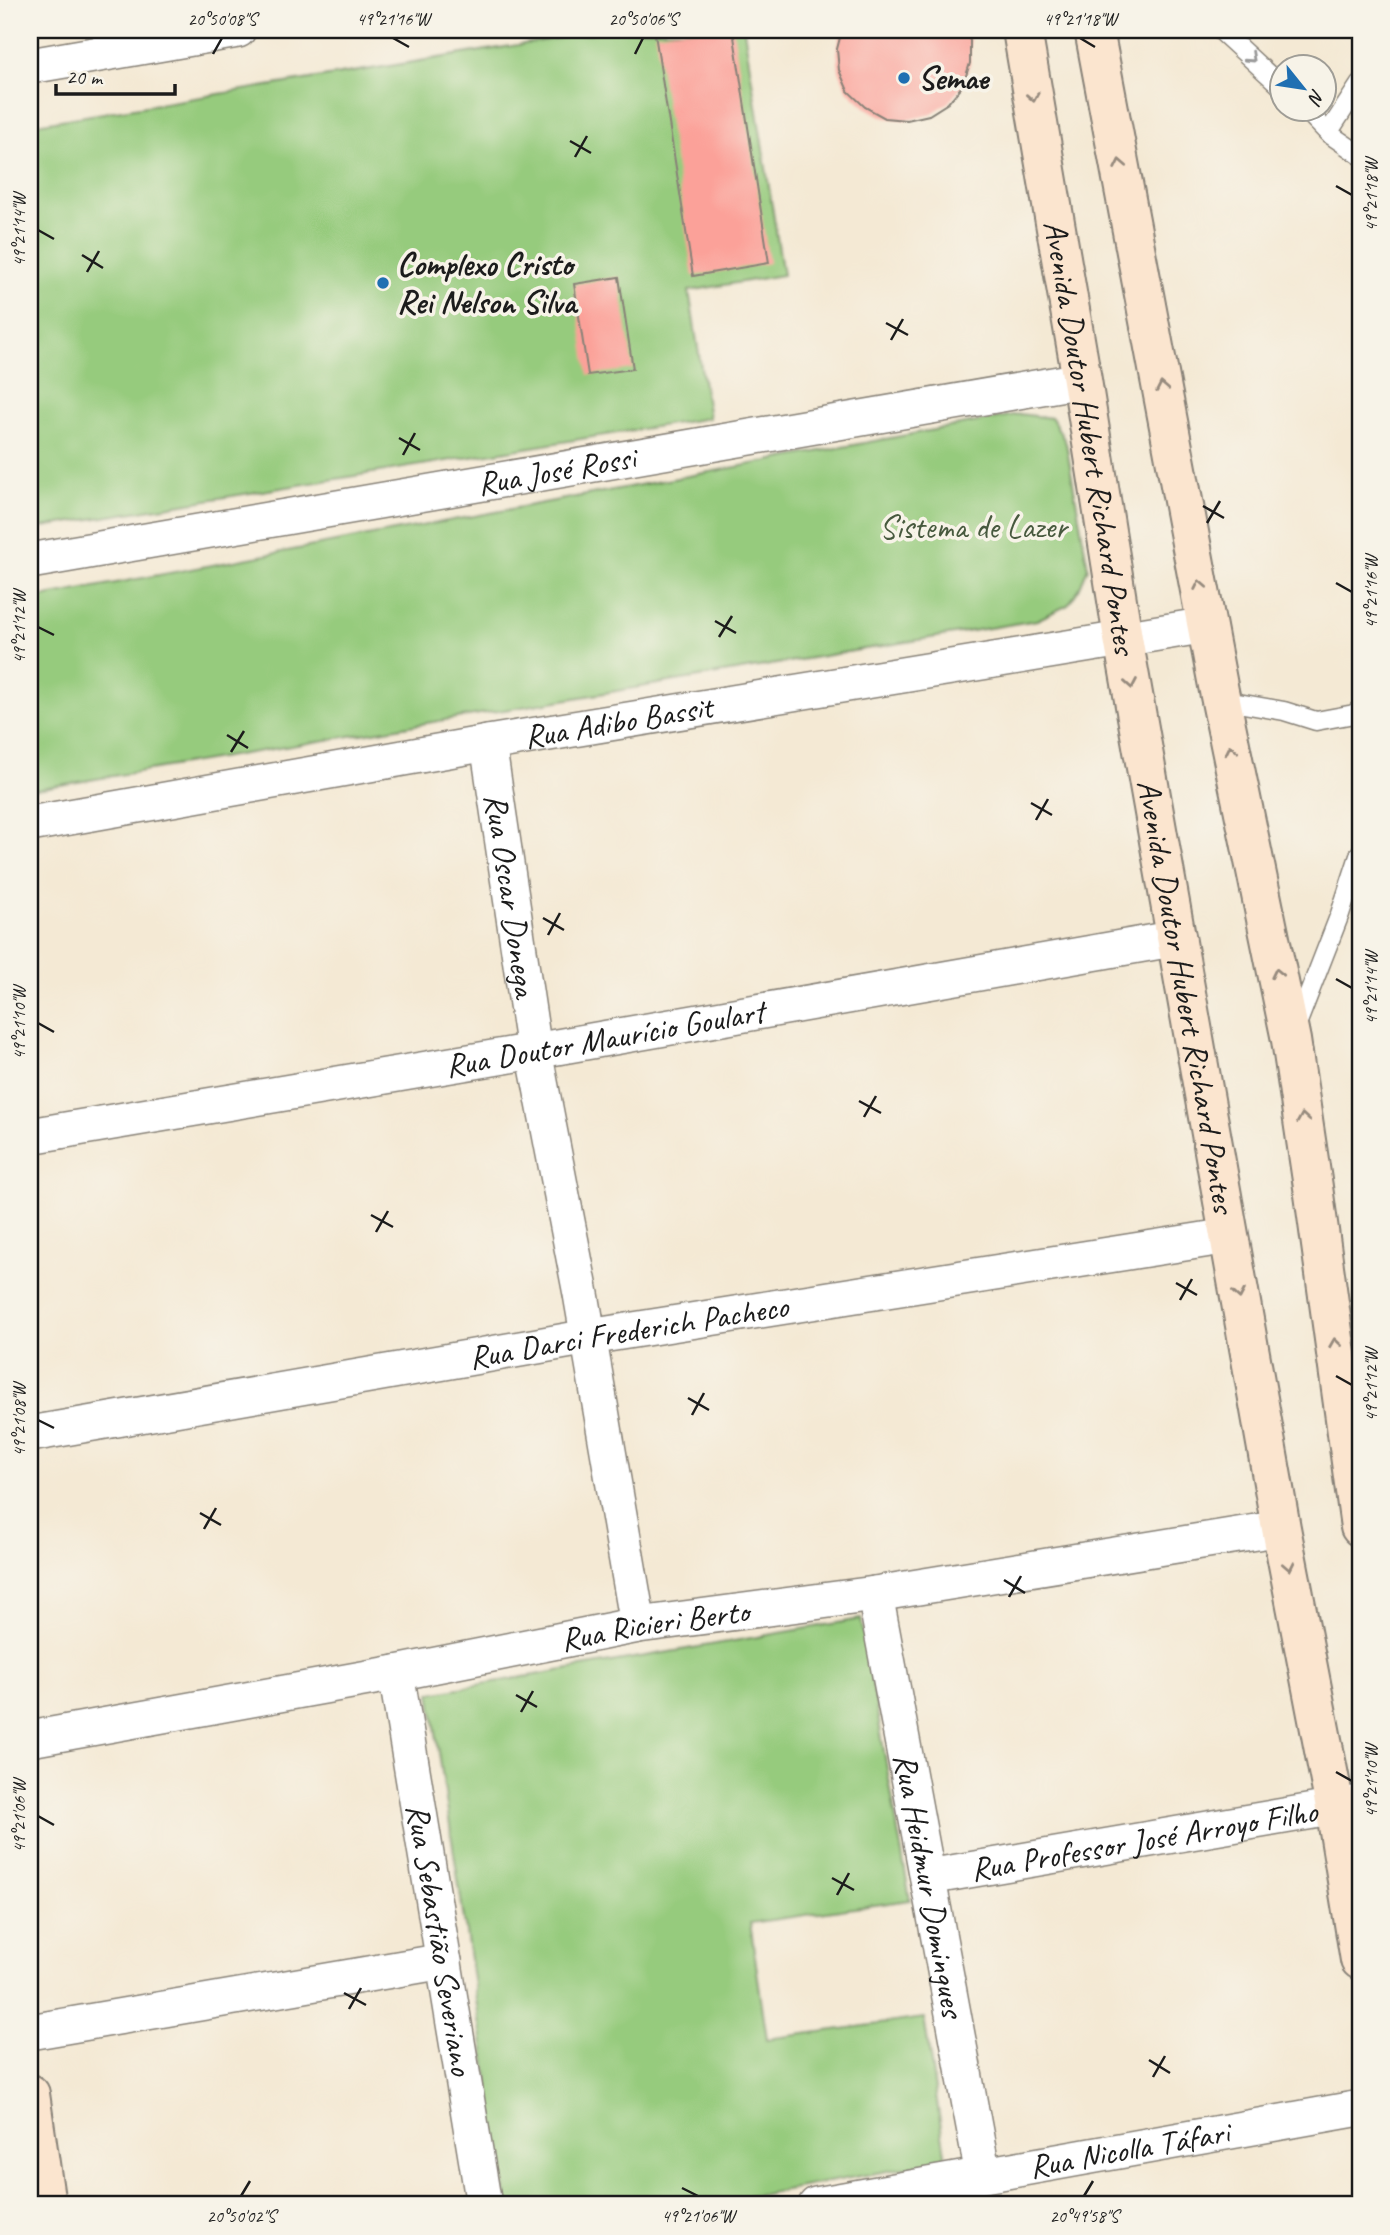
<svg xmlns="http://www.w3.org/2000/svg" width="1390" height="2235" viewBox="0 0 1390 2235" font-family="Caveat,sans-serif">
  <rect width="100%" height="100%" fill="#f7f3e8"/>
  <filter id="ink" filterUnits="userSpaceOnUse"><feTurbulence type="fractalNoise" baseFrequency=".0143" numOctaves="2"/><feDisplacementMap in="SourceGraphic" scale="14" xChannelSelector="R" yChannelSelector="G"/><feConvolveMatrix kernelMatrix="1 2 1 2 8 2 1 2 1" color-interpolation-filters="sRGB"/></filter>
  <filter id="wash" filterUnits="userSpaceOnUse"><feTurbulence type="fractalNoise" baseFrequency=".00686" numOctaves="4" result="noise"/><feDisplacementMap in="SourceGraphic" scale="28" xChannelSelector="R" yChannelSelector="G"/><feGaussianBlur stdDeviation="1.57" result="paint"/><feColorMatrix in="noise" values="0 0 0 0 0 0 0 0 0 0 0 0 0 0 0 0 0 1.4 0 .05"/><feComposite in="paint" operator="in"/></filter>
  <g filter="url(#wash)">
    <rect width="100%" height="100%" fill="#f4e9d4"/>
    <path fill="#96cb7d" stroke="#59744c" stroke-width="2" d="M 609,30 L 744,30 L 783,275 L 689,291 L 709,418 L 30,529 L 30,125 Z
      M 1019,414 L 1052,418 L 1066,443 L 1088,568 L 1079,589 L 1068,605 L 1037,620 L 30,790 L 30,599 Z
      M 861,1619 L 910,1900 L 750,1923 L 767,2039 L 924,2018 L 946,2160 L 705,2205 L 507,2205 L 430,1693 Z"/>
    <g id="blocks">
      <path fill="#fba199" d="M 681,30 L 733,30 L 769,263 L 693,276 L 655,34 Z
        M 842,30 L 966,30 L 970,41 L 970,63 L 963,85 L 948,103 L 929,115 L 907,120 L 885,118 L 865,107 L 848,91 L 839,70 L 837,49 Z
        M 619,277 L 633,369 L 588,375 L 574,284 Z"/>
    </g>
  </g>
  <g filter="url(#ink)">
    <use href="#blocks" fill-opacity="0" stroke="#888278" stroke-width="2"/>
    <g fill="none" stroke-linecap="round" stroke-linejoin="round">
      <defs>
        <path id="lane" d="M 1220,30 L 1282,87
          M 1304,108 L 1328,133 L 1360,84
          M 1328,133 L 1360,155
          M 1221,700 L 1284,711 L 1316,721 L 1354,714 L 1360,709
          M 1296,1027 L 1340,914 L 1360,853"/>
        <g id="street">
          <path d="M 30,66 L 238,30"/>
          <path id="s1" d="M 30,561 L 1082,380"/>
          <path id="s2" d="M 488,743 L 534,1051 L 581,1294 L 638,1625"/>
          <path id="s3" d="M 30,824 L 488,743 L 1207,625"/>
          <path id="s4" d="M 30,1136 L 534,1051 L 1178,938"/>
          <path id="s5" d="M 30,1434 L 589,1337 L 1229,1236"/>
          <path id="s6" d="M 875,1594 L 983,2175"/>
          <path id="s7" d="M 396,1673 L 484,2205"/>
          <path id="s8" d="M 30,1739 L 396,1673 L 638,1625 L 875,1594 L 1281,1528"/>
          <path id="s9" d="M 928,1877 L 1360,1803"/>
          <path d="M 30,2032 L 444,1961"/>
          <path id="s10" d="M 816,2205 L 1360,2108"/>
        </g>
        <g id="secondary">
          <path id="s11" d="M 1022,30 L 1082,380 L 1123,638 L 1281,1528 L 1335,1807 L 1360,1960"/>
          <path d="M 1094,30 L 1219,691 L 1291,1040 L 1313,1187 L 1360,1527"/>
          <path d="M 30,2094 L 46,2205"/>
        </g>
      </defs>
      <use href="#lane" stroke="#888278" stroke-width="21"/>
      <use href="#street" stroke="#888278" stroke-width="38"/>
      <use href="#secondary" stroke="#888278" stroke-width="42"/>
      <use href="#lane" stroke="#fff" stroke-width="18"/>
      <use href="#street" stroke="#fff" stroke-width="35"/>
      <use href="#secondary" stroke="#fbe5cf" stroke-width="38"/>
    </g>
    <defs><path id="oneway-chevron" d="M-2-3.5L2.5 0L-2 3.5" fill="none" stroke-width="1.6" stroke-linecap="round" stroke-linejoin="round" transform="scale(1.75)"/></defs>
    <use stroke="#999" href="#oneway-chevron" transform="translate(1251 58) rotate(43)"/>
    <g stroke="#978b7e">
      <use href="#oneway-chevron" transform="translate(1033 97) rotate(80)"/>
      <use href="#oneway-chevron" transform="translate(1120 164) rotate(-101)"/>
      <use href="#oneway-chevron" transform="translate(1162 387) rotate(-101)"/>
      <use href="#oneway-chevron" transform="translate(1200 585) rotate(-101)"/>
      <use href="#oneway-chevron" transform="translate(1131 684) rotate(80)"/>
      <use href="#oneway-chevron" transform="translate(1231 750) rotate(-102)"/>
      <use href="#oneway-chevron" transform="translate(1277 973) rotate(-102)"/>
      <use href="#oneway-chevron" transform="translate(1303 1118) rotate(-99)"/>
      <use href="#oneway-chevron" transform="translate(1239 1294) rotate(80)"/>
      <use href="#oneway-chevron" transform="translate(1335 1343) rotate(-98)"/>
      <use href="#oneway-chevron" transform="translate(1289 1566) rotate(79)"/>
    </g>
  </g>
  <path fill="none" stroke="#1c1c1c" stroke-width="2.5" d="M 393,38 L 409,47M 1080,38 L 1095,47M 213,54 L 222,38M 635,54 L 643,38M 570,141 L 591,153M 575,157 L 587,136M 1336,186 L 1352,195M 38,230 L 54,239M 82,255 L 103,268M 87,272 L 99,251M 886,323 L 908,335M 891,340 L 903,319M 399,438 L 420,450M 403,455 L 415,433M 1203,506 L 1224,518M 1207,523 L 1220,501M 1336,583 L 1352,592M 715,621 L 736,633M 38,627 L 54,635M 719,637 L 732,616M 227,735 L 248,748M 231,752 L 244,731M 1031,803 L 1052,815M 1036,820 L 1048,799M 543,918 L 564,930M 548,935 L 560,913M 1336,979 L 1352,988M 38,1023 L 54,1032M 859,1101 L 881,1113M 864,1117 L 876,1096M 371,1215 L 393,1227M 376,1232 L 388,1211M 1176,1283 L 1197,1295M 1180,1300 L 1192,1279M 1336,1376 L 1352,1385M 688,1398 L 709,1410M 692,1415 L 704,1393M 38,1420 L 54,1428M 200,1513 L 221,1525M 204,1529 L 216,1508M 1004,1580 L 1025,1593M 1009,1597 L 1021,1576M 516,1695 L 537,1707M 521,1712 L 533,1691M 1336,1772 L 1352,1781M 38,1816 L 54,1825M 832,1878 L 854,1890M 837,1895 L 849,1873M 344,1993 L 366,2005M 349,2009 L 361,1988M 1149,2060 L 1170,2073M 1153,2077 L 1165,2056M 682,2188 L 698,2196M 241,2196 L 250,2181M 1084,2196 L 1093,2181"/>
  <g fill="#1f6fb2" stroke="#f7f3e8" stroke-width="2.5">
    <circle cx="904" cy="78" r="7"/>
    <circle cx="383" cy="283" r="7"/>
  </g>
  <g text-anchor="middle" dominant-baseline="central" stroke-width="7" stroke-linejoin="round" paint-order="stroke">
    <g font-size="33" font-weight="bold" fill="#1c1c1c" stroke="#f7f3e8" text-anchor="start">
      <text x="918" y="78">Semae</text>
      <text x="397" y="264">Complexo Cristo<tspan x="397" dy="38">Rei Nelson Silva</tspan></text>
    </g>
    <g font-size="33" fill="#1c1c1c" stroke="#f7f3e8">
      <text stroke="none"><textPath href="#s11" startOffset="413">Avenida Doutor Hubert Richard Pontes</textPath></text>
      <text stroke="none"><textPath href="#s1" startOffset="534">Rua José Rossi</textPath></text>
      <text stroke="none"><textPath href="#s3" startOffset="597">Rua Adibo Bassit</textPath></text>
      <text stroke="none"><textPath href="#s2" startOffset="154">Rua Oscar Donega</textPath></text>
      <text stroke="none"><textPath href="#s11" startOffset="980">Avenida Doutor Hubert Richard Pontes</textPath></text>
      <text stroke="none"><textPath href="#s4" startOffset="583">Rua Doutor Maurício Goulart</textPath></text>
      <text stroke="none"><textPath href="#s5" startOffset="607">Rua Darci Frederich Pacheco</textPath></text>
      <text stroke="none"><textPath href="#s8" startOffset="635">Rua Ricieri Berto</textPath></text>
      <text stroke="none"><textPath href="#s9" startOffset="219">Rua Professor José Arroyo Filho</textPath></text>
      <text stroke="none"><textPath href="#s6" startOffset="296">Rua Heidmur Domingues</textPath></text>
      <text stroke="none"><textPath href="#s7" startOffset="270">Rua Sebastião Severiano</textPath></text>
      <text stroke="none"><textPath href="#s10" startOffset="318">Rua Nicolla Táfari</textPath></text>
    </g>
    <g font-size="33" fill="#47593e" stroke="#f7f3e8">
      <text x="973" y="527">Sistema de Lazer</text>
    </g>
  </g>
  <rect width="1390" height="2235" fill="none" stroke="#f7f3e8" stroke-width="77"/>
  <g transform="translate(1303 88) rotate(120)"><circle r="33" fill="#f7f3e8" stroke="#9f9d96" stroke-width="2"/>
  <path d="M0-5L12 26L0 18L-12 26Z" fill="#1f6fb2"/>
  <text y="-10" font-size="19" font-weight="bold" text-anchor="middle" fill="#1c1c1c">N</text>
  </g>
  <path d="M56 84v10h119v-10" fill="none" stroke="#1c1c1c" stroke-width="3.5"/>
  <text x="66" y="84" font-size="21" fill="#1c1c1c" stroke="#f7f3e8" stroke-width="5" paint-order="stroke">20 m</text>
  <rect x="38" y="38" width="1314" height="2158" fill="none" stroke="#1c1c1c" stroke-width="2.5"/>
  <g font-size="18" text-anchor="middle" fill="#1c1c1c">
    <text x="222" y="25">20°50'08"S</text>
    <text x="393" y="25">49°21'16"W</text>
    <text x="643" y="25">20°50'06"S</text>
    <text x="1080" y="25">49°21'18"W</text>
    <text transform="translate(1371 195) rotate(-90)" y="6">49°21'18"W</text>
    <text transform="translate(19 230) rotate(-90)" y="6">49°21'14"W</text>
    <text transform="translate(1371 592) rotate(-90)" y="6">49°21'16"W</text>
    <text transform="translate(19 627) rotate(-90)" y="6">49°21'12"W</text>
    <text transform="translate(1371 988) rotate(-90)" y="6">49°21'14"W</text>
    <text transform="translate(19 1023) rotate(-90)" y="6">49°21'10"W</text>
    <text transform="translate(1371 1385) rotate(-90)" y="6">49°21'12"W</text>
    <text transform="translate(19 1420) rotate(-90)" y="6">49°21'08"W</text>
    <text transform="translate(1371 1781) rotate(-90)" y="6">49°21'10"W</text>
    <text transform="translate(19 1816) rotate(-90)" y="6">49°21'06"W</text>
    <text x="241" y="2222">20°50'02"S</text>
    <text x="698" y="2222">49°21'06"W</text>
    <text x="1084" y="2222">20°49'58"S</text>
  </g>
</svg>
